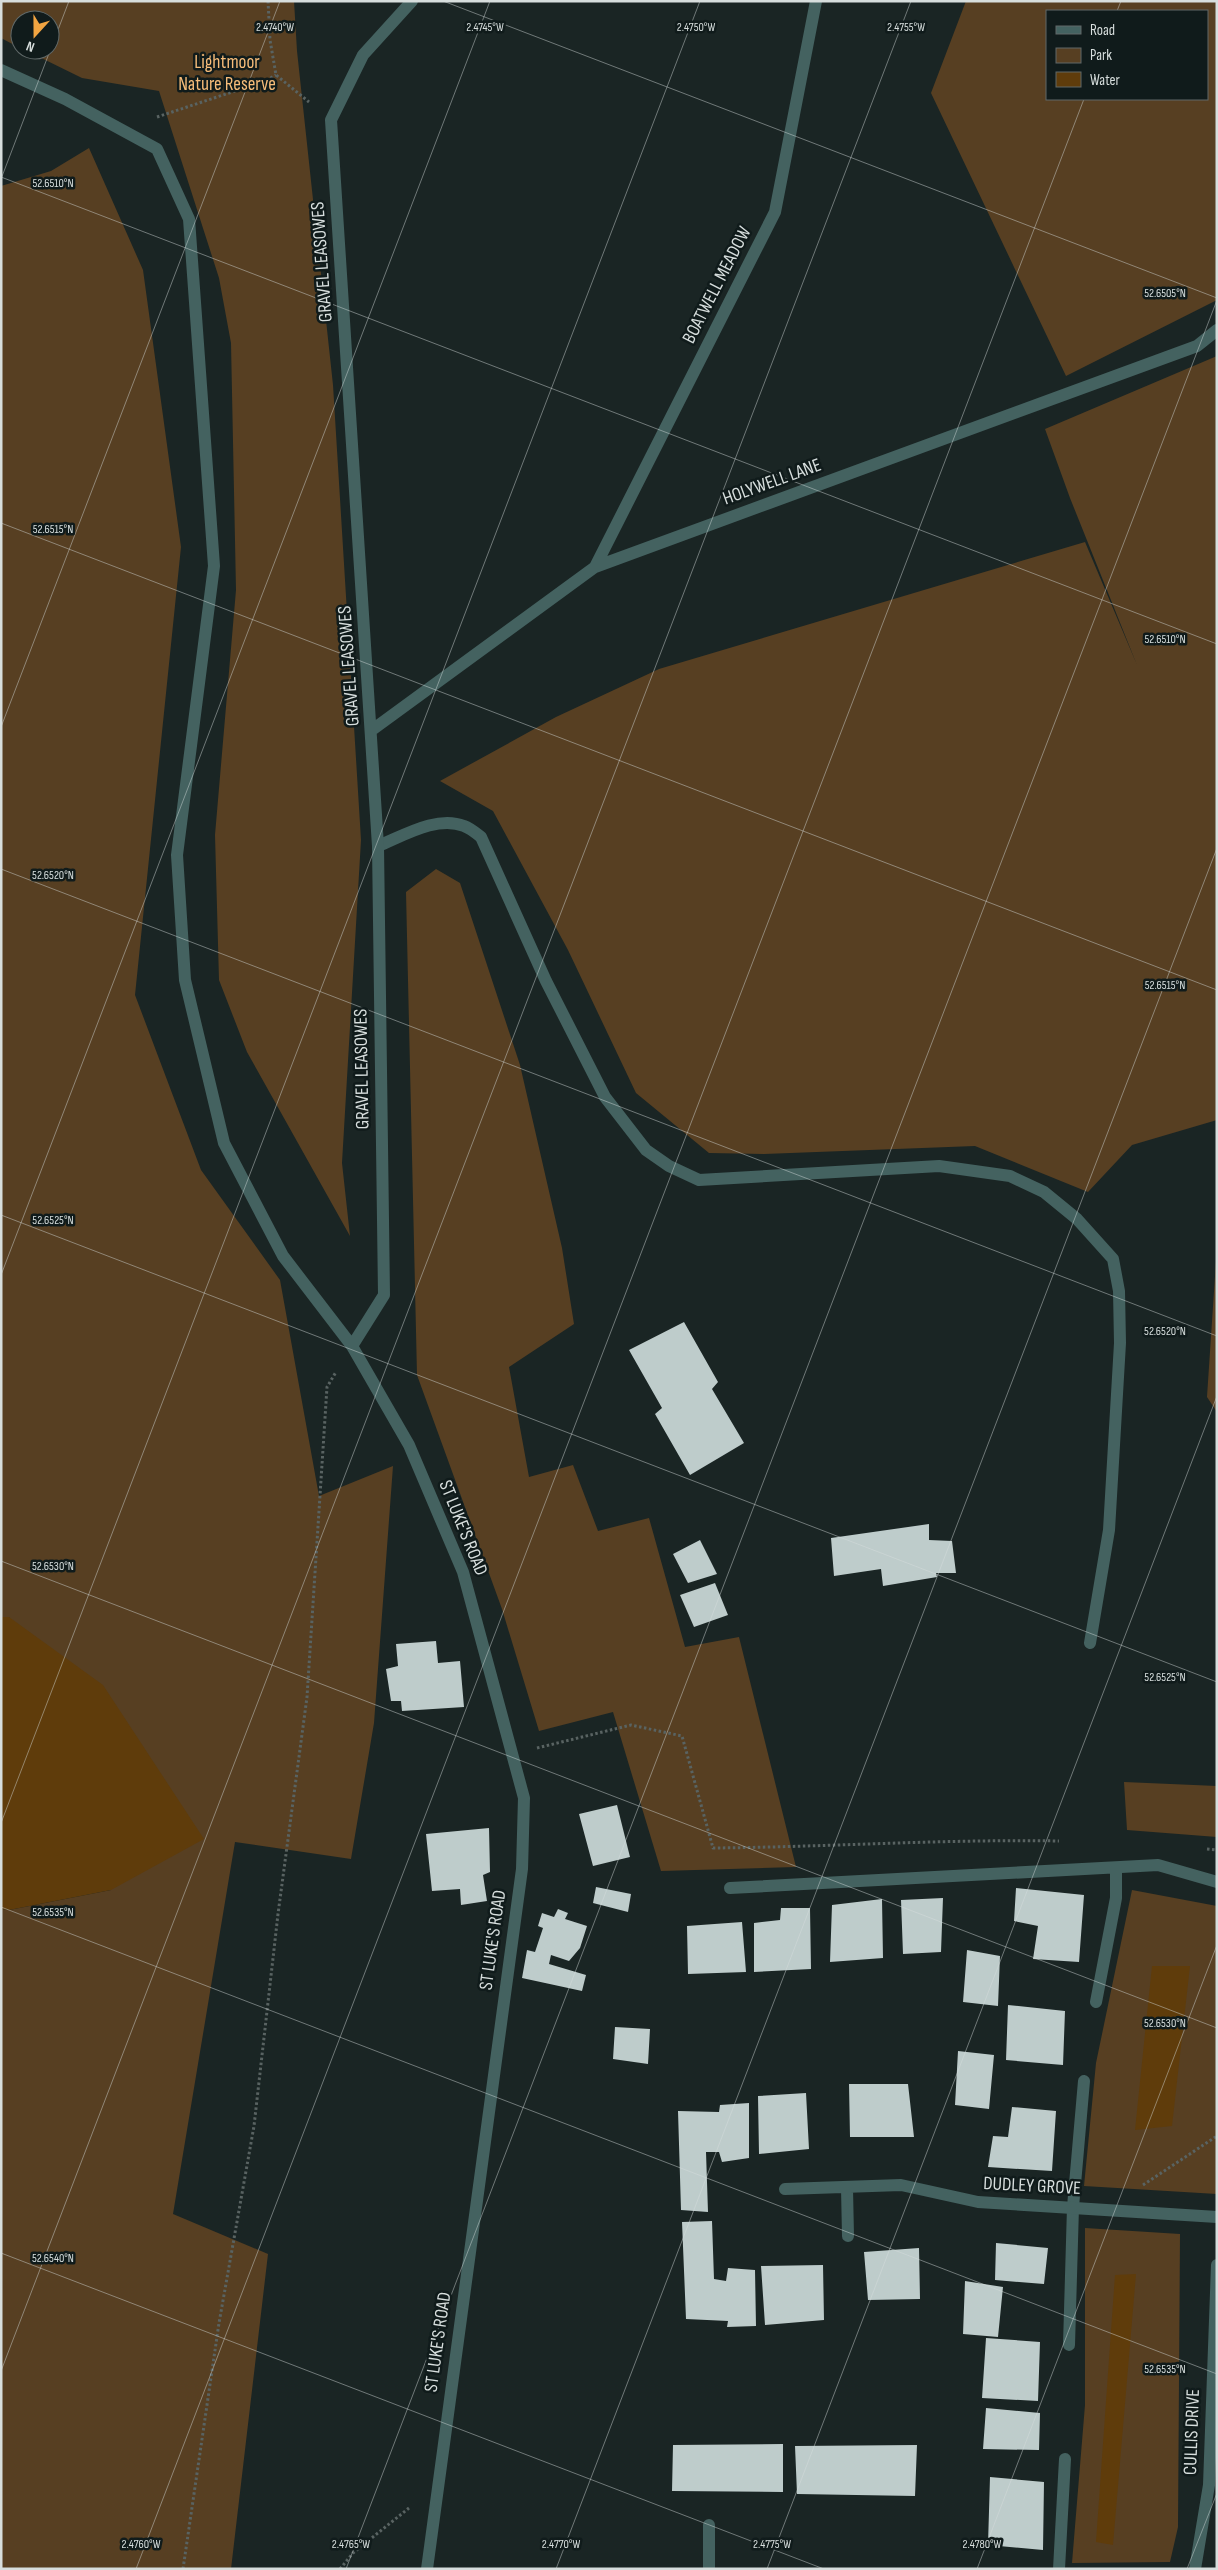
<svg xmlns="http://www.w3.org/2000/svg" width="1218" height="2570" viewBox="0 0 1218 2570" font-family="'Sofia Sans Condensed',sans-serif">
  <rect width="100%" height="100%" fill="#1a2524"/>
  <path fill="#573f22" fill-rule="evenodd" d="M 1,1 L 294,1 L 297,51 L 333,385 L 361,840 L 342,1163 L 350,1236 L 247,1052 L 219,980 L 215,835 L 236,590 L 231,343 L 219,278 L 159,91 L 82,78 L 25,50 L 50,50 L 50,20 L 20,20 L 20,48 L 1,38 Z
    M 966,1 L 1217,1 L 1217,300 L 1066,376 L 931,93 ZM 1047,11 L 1207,11 L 1207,99 L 1047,99 Z
    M 89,148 L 143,270 L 181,547 L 135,995 L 201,1170 L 280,1280 L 319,1496 L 393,1466 L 374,1723 L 351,1859 L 235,1842 L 173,2214 L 268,2254 L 231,2569 L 1,2569 L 1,1909 L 9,1910 L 111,1890 L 9,1617 L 1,1617 L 1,186 L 51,171 Z
    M 1217,356 L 1217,1120 L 1132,1145 L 1088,1192 L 975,1146 L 764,1154 L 709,1153 L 636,1093 L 568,950 L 493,811 L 440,781 L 556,717 L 659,669 L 1085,542 L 1137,665 L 1070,498 L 1045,429 Z
    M 436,869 L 460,883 L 520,1065 L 562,1248 L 574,1324 L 509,1367 L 529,1477 L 573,1465 L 598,1531 L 649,1518 L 685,1647 L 739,1637 L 796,1867 L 661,1871 L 613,1712 L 539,1731 L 502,1609 L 417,1375 L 406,892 Z
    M 1217,1246 L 1217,1412 L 1207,1397 Z
    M 1124,1782 L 1217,1786 L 1217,1837 L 1127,1830 Z
    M 1132,1890 L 1217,1906 L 1217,2194 L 1084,2186 L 1096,2063 Z
    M 1085,2228 L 1180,2234 L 1178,2527 L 1170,2562 L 1072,2563 L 1085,2405 Z"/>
  <path fill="#5f3c0b" d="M 1,1617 L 9,1617 L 103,1685 L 204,1839 L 111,1890 L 9,1910 L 1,1909 Z
    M 1152,1966 L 1190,1966 L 1172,2126 L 1135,2130 Z
    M 1136,2274 L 1113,2545 L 1096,2542 L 1115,2275 Z"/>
  <path fill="#becccb" d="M 684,1322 L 718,1382 L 712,1389 L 744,1443 L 690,1475 L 655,1414 L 662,1408 L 629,1350 Z
    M 929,1524 L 929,1540 L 952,1541 L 956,1573 L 936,1573 L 937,1577 L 883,1586 L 881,1569 L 834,1576 L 831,1538 Z
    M 700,1540 L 717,1574 L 688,1583 L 673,1554 Z
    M 715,1583 L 728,1615 L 694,1627 L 680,1595 Z
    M 436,1641 L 438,1663 L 460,1661 L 464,1707 L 402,1711 L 401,1701 L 391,1701 L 386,1669 L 398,1666 L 396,1644 Z
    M 617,1805 L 630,1857 L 593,1866 L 579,1814 Z
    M 489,1828 L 490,1872 L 483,1875 L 487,1901 L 461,1905 L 460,1889 L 432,1891 L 426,1834 Z
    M 596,1887 L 631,1894 L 628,1912 L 593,1903 Z
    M 1016,1888 L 1084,1895 L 1079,1962 L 1033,1959 L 1038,1926 L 1014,1921 Z
    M 943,1898 L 941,1952 L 903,1954 L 901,1900 Z
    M 882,1899 L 883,1958 L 830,1962 L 832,1905 Z
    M 781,1908 L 810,1908 L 811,1969 L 754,1972 L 754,1923 L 780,1920 Z
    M 558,1909 L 568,1913 L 565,1919 L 587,1926 L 580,1948 L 569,1961 L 551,1955 L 549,1964 L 586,1975 L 582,1991 L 522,1978 L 527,1950 L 535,1952 L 543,1928 L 538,1926 L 542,1913 L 554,1917 Z
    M 742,1922 L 746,1972 L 688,1974 L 687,1926 Z
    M 967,1950 L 1000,1956 L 998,2006 L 963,2002 Z
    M 1008,2005 L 1065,2011 L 1063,2065 L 1006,2060 Z
    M 615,2027 L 650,2029 L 648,2064 L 613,2059 Z
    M 958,2051 L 994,2055 L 989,2109 L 955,2105 Z
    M 849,2084 L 908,2084 L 914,2137 L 850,2137 Z
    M 806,2093 L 809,2149 L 759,2154 L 758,2096 Z
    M 749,2103 L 749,2158 L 722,2162 L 719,2152 L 706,2152 L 708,2212 L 681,2210 L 678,2111 L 719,2112 L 720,2105 Z
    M 1012,2107 L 1056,2111 L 1052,2171 L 988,2167 L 993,2136 L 1008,2137 Z
    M 712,2221 L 714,2279 L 726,2281 L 728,2268 L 755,2270 L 756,2326 L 727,2327 L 728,2321 L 686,2319 L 682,2222 Z
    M 996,2243 L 1048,2248 L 1044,2284 L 995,2280 Z
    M 919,2248 L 920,2299 L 868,2300 L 864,2252 Z
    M 823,2265 L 824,2320 L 765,2325 L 761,2266 Z
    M 965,2281 L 1003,2287 L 998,2337 L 963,2334 Z
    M 986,2338 L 1040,2342 L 1038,2401 L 982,2398 Z
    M 986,2408 L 1040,2413 L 1039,2450 L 983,2449 Z
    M 783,2444 L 783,2492 L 672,2491 L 673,2445 Z
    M 917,2445 L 915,2496 L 797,2494 L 795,2446 Z
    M 990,2477 L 1044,2482 L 1043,2550 L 988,2545 Z"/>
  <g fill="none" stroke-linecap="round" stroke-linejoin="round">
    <path stroke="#596362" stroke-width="3" stroke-dasharray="2.5 2.5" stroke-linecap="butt" d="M 268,1 L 270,40 L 276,75 L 309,102
      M 157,117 L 265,81 L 276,75
      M 537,1748 L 631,1725 L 682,1736 L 713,1848 C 828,1847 944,1839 1059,1841
      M 1207,1849 L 1217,1850
      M 1143,2185 L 1217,2136
      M 183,2569 L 219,2323 L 254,2126 L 278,1914 L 307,1697 L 327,1387 L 336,1372
      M 340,2569 L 353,2553 L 409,2508"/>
    <path stroke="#446260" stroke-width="12" d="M 378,846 C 403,836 437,815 464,826 C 470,828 476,833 481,837 L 546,981 L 605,1097 L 646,1150 L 669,1166 L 699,1180 L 939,1166 L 1010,1176 L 1044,1192 L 1077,1219 L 1113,1259 L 1119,1291 L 1120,1343 L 1109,1530 L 1090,1643
      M 730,1888 L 1158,1865 L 1217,1882
      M 1096,2002 L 1116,1898 L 1116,1869
      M 1069,2345 L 1073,2207 L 1084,2081
      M 1059,2569 L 1065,2459"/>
    <path stroke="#446260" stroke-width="12" d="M 1,70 L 65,99 L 157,149 L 189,219 L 214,566 L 177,855 L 185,980 L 224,1143 L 283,1256 L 352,1346 L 409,1445 L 463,1572 L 524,1798 L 522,1869 L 427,2569
      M 595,567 L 775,212 L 816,1
      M 372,730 L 595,567 L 1197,346 L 1217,330
      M 352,1346 L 384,1295 L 378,846 L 331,120 L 363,55 L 412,1
      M 847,2188 L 848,2236
      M 785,2189 L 901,2185 L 978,2202 L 1217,2217
      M 709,2525 L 709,2569
      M 1195,2569 L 1209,2485 L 1217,2265"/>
  </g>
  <path fill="none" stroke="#d7dedd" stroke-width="1" stroke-opacity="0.45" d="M 443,1 L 1217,298M 1117,11 L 1121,1M 1,177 L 1217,644M 1,179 L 69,1M 1,523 L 1217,990M 1,727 L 280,1M 1,869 L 1217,1336M 1,1215 L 1217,1682M 1,1275 L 490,1M 1,1561 L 1217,2028M 1,1823 L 700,1M 1,1907 L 1217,2374M 1,2253 L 824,2569M 1,2371 L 911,1M 136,2569 L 1084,99M 346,2569 L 1217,300M 556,2569 L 1217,848M 767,2569 L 1217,1396M 977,2569 L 1217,1945M 1187,2569 L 1217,2493"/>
  <g text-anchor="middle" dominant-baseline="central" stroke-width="5" stroke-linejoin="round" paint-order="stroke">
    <g font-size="19" fill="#f7bd7a" stroke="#101b1b">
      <text x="227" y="62">Lightmoor<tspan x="227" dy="22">Nature Reserve</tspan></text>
    </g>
    <g font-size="19" fill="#d7dedd" stroke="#101b1b">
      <text transform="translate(322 262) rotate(-94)">GRAVEL LEASOWES</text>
      <text transform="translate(717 285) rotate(-63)">BOATWELL MEADOW</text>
      <text transform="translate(772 482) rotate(-20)">HOLYWELL LANE</text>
      <text transform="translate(349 666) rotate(-94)">GRAVEL LEASOWES</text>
      <text transform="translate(362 1069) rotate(-91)">GRAVEL LEASOWES</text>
      <text transform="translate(463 1528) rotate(68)">ST LUKE'S ROAD</text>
      <text transform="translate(493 1940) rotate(-82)">ST LUKE'S ROAD</text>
      <text transform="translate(1032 2186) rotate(3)">DUDLEY GROVE</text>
      <text transform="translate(438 2342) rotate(-82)">ST LUKE'S ROAD</text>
      <text transform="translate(1192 2432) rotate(-88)">CULLIS DRIVE</text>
    </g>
  </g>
  <g font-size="12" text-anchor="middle" fill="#d7dedd" stroke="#101b1b" stroke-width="5" stroke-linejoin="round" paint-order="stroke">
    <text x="485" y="31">2.4745°W</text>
    <text x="696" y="31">2.4750°W</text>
    <text x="906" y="31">2.4755°W</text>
    <text x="275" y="31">2.4740°W</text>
    <text x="53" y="187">52.6510°N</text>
    <text x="1165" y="297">52.6505°N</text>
    <text x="53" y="533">52.6515°N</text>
    <text x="1165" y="643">52.6510°N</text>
    <text x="53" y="879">52.6520°N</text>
    <text x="1165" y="989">52.6515°N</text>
    <text x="53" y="1224">52.6525°N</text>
    <text x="1165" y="1335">52.6520°N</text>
    <text x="53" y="1570">52.6530°N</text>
    <text x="1165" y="1681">52.6525°N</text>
    <text x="53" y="1916">52.6535°N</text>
    <text x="1165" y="2027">52.6530°N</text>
    <text x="53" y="2262">52.6540°N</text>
    <text x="1165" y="2373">52.6535°N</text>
    <text x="141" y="2548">2.4760°W</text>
    <text x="351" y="2548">2.4765°W</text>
    <text x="561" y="2548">2.4770°W</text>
    <text x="772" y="2548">2.4775°W</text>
    <text x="982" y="2548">2.4780°W</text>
  </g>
  <rect width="1218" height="2570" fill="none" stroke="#d7dedd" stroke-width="5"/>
  <rect x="1046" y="10" width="162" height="90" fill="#101b1b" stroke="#606969"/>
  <rect x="1056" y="26" width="25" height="8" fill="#446260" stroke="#606969"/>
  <text x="1090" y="35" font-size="15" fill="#d7dedd">Road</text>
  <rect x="1056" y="48" width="25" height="15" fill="#573f22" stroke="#606969"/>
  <text x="1090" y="60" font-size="15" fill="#d7dedd">Park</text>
  <rect x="1056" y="72" width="25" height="15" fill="#5f3c0b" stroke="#606969"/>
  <text x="1090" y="85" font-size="15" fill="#d7dedd">Water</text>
  <g transform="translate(35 35) rotate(201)"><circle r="24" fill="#101b1b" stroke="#606969"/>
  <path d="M0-4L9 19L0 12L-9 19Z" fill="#f2a541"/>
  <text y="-8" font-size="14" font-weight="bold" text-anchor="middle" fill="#d7dedd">N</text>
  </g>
</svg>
